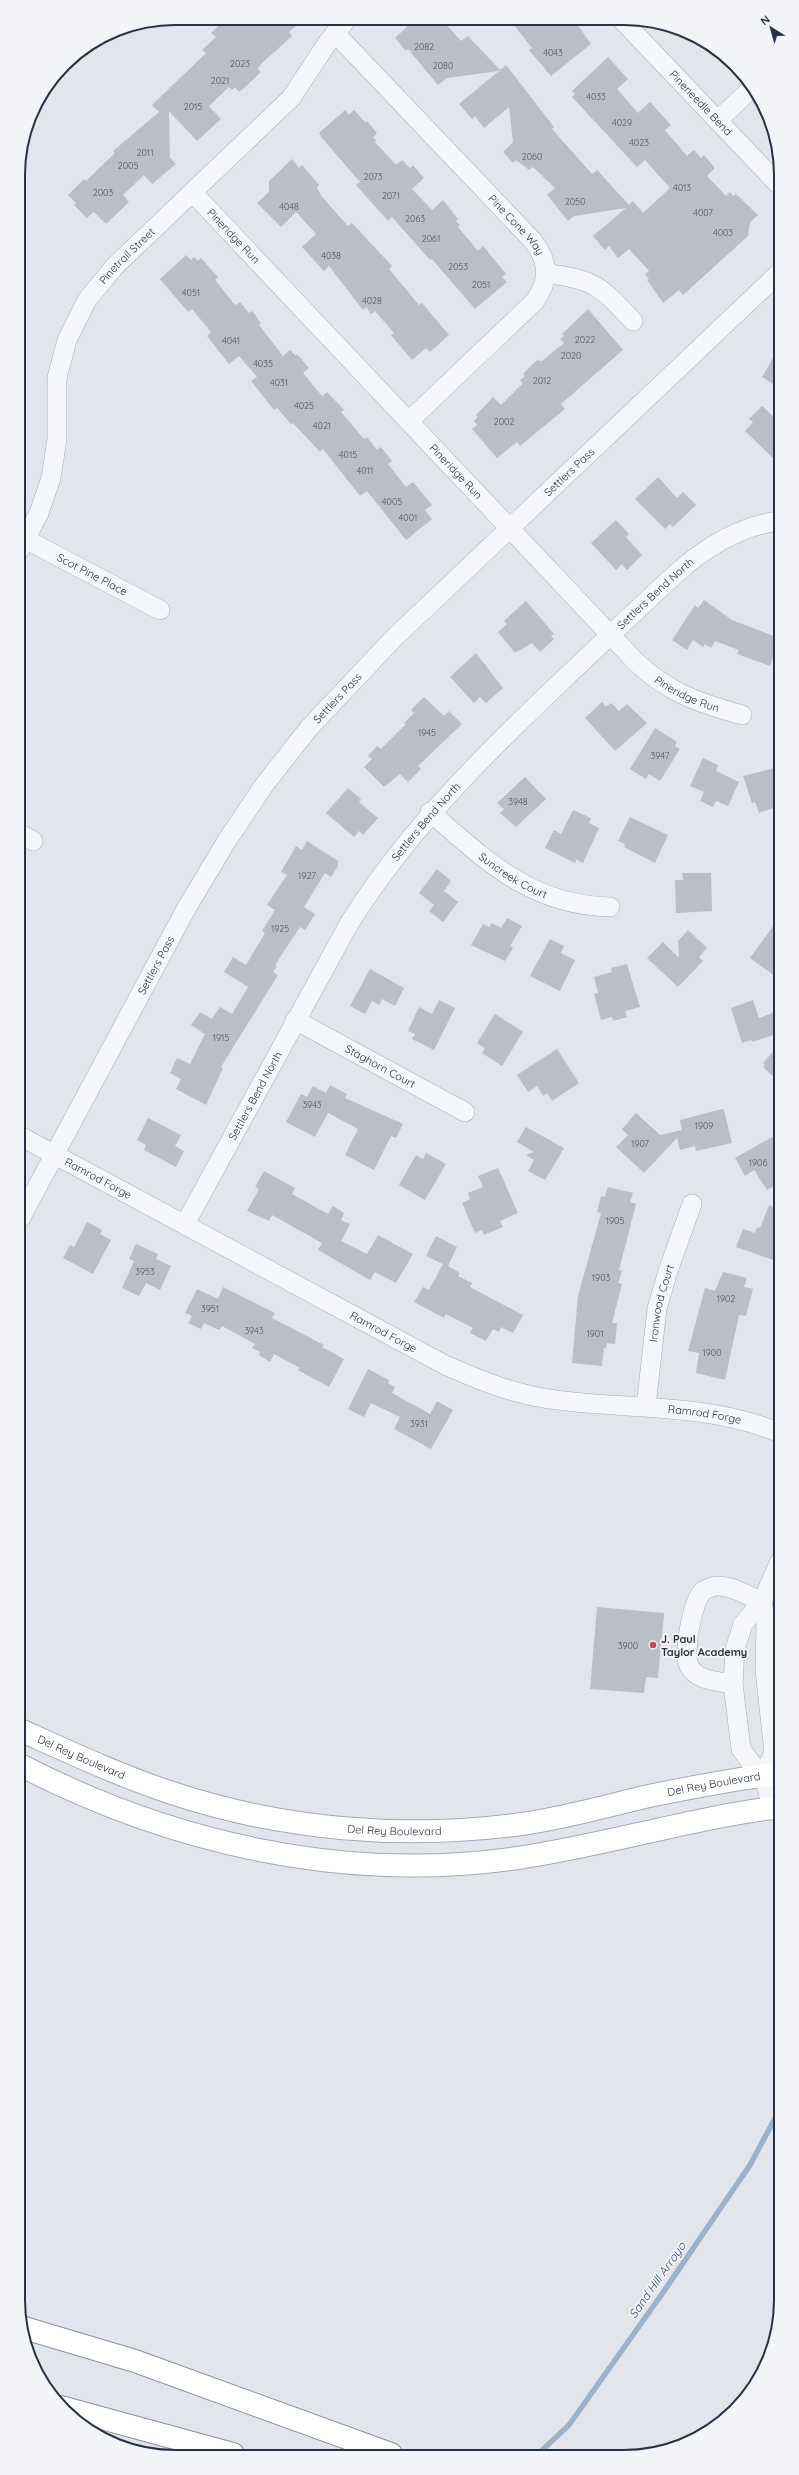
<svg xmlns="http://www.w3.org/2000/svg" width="799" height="2475" viewBox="0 0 799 2475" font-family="Quicksand,sans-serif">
  <rect width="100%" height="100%" fill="#e2e5eb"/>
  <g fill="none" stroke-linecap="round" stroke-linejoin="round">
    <path stroke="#9cb1cc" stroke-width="5.5" d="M 538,2454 L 569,2425 L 662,2294 L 750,2165 L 780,2109"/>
  </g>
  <path fill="#b9bec9" d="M 226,18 L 304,19 L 289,32 L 292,36 L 261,64 L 258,69 L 261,72 L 243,89 L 239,92 L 235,87 L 232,90 L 229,87 L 209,106 L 221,119 L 197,141 L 169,111 L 170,158 L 176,164 L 152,184 L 144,175 L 123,195 L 129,202 L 106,224 L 94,212 L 87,218 L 74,205 L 76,203 L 68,195 L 84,179 L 86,181 L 115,153 L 113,151 L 159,112 L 152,105 L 206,53 L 202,50 L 216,37 L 211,33 Z
    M 406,19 L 442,20 L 461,41 L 468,36 L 500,70 L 506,65 L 554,127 L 552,129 L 592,174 L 597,170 L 629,205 L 633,201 L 643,213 L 670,188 L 645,160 L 637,167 L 572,97 L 575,94 L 572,91 L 608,57 L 628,79 L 617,89 L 638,113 L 650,102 L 671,125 L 665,130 L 687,156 L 694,150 L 701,158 L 704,155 L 715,168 L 707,176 L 726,196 L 730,192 L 733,196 L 736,194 L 758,215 L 750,222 L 748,236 L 683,295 L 679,290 L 663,303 L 647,280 L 649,279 L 645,274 L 649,271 L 629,249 L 618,258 L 609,246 L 605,250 L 593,236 L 626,208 L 574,216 L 568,221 L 547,195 L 555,188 L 533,167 L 529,170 L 516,160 L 513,163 L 503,152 L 513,142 L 509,107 L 484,128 L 475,116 L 472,119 L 459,104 L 499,71 L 447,78 L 438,85 L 408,49 L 406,51 L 395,38 L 407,27 Z
    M 510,20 L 575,21 L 591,44 L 551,76 L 529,50 L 532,48 Z
    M 345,110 L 349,115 L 354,110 L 365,122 L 368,122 L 377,133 L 373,137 L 376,140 L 375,142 L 396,165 L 402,160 L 410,168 L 413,165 L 424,178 L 412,189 L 432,210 L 443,200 L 458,219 L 456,221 L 460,225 L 458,227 L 478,251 L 483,246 L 506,274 L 502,277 L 507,282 L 475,309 L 432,259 L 430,260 L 392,217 L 388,221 L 356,185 L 360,182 L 322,138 L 319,133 Z
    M 292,159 L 299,168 L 302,165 L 319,185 L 317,188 L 322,197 L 348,226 L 352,223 L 392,266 L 389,269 L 419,305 L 422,303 L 449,335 L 430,352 L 426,348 L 412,360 L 396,341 L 391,335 L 394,333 L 375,311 L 371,314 L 366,307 L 363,310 L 329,266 L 324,271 L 302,247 L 316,234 L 296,212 L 281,227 L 257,203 L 269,192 L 269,181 Z
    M 186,255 L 191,260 L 194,257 L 198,261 L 201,258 L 208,266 L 218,277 L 215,280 L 235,305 L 240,302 L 249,313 L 252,311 L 261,323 L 259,325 L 283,356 L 290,350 L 296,356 L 297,354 L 309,368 L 303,373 L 322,396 L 327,392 L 344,410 L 341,412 L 364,439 L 367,437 L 377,450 L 381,447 L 392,461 L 388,464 L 406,487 L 413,482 L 432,505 L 425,510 L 432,519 L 406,540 L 367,491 L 360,496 L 323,449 L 320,452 L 293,423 L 291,424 L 277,408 L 274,410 L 251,381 L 257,377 L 239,356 L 229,364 L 207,336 L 211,332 L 192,309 L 188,312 L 160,279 Z
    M 588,309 L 623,350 L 561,404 L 565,409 L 520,446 L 517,442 L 497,458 L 472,429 L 477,425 L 474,421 L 478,417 L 476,415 L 493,397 L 501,405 L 523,383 L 520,380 L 525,376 L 523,374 L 537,360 L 542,361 L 564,343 L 560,339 L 564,336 L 562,334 Z
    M 778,349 L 778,387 L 762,377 Z
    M 762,406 L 778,421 L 778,463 L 745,431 L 753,422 L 749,419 Z
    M 658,477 L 677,498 L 683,492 L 696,505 L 673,527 L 670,524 L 665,529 L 635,499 Z
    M 616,520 L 629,534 L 626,537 L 642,555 L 627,570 L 622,564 L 616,570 L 591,543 Z
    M 704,600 L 732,620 L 779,638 L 770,666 L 737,654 L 739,650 L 715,641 L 711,648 L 705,644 L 703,647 L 693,640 L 687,650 L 672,640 L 695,605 L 698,608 Z
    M 526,601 L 554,634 L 551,636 L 554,639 L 540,652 L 532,643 L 515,653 L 498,632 L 507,624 L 504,621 Z
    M 476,653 L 503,688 L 486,703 L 480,697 L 474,703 L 450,677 Z
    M 424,697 L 444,716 L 449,711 L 462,724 L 418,766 L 421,769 L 408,782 L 400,774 L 384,787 L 364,767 L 372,759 L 368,756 L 377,746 L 381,749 L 406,724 L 404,723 L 414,713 L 411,710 Z
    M 602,702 L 606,707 L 611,703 L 619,711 L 627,704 L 647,723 L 615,751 L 585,718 Z
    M 655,728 L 677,742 L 675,746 L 680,749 L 660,781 L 649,774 L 646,779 L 630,769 Z
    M 703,758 L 718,765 L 716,771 L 739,782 L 728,806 L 716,801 L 713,807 L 700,801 L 704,792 L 690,786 Z
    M 779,767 L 779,806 L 759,813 L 755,802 L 752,803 L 743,776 Z
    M 525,777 L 546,799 L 516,827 L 500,813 L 504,809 L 497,803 Z
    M 348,788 L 361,799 L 359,802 L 378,818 L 363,835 L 359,831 L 354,837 L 326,813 Z
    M 573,810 L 591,818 L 589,823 L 599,828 L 583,863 L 576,859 L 575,863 L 545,848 L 554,830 L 561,834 Z
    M 630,817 L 668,835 L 655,863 L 624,847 L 625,844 L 618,841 Z
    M 307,841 L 338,861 L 338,866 L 331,877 L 325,873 L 304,907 L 315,914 L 305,930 L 300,927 L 275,965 L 277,966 L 273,972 L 278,975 L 221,1067 L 223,1068 L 206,1105 L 176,1089 L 181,1079 L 170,1073 L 177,1058 L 190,1064 L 205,1034 L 191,1025 L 200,1012 L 212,1019 L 220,1007 L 232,1014 L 248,987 L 224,972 L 233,957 L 246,965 L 265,933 L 262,931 L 275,910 L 267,905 L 287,875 L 281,872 L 296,846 L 302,850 Z
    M 437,869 L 451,881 L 444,891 L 458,902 L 443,922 L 429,911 L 434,905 L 419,893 Z
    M 682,873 L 711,873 L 712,911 L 676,913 L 675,880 L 683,880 Z
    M 507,918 L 522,926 L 510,946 L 513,948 L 505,961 L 471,945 L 483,924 L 489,927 L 492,923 L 501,928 Z
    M 779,918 L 779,979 L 750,958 Z
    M 688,930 L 707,948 L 699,957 L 703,961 L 678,987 L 647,958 L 663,942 L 679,958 L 678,941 Z
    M 550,939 L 564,946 L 561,953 L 575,960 L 560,991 L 530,976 Z
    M 627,964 L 640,1007 L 625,1011 L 627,1017 L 613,1021 L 612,1017 L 601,1020 L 594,994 L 598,993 L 594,977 L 612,972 L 611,968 Z
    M 370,969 L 404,988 L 395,1006 L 382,999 L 379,1005 L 372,1001 L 365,1014 L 350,1006 Z
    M 439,1000 L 455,1008 L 434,1050 L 412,1039 L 415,1034 L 408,1031 L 419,1007 L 432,1014 Z
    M 753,1000 L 759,1018 L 775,1012 L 779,1033 L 752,1042 L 752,1040 L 742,1043 L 731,1008 Z
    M 495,1014 L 523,1032 L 502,1066 L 482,1053 L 485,1048 L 477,1043 Z
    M 779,1045 L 779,1082 L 763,1067 L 765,1065 L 763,1063 Z
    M 557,1049 L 579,1083 L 552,1101 L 547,1093 L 543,1096 L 537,1086 L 528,1092 L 517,1075 Z
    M 330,1085 L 347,1094 L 345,1098 L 403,1124 L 396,1138 L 391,1136 L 374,1170 L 345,1155 L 358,1129 L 328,1113 L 315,1137 L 286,1122 L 301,1094 L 307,1097 L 313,1086 L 326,1093 Z
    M 722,1109 L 724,1110 L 732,1143 L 696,1151 L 695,1146 L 680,1150 L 677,1138 L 644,1173 L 616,1147 L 628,1135 L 622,1129 L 636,1113 L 660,1135 L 682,1130 L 680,1120 Z
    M 148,1118 L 181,1135 L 175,1146 L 184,1151 L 176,1167 L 144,1150 L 146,1145 L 137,1140 Z
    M 526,1127 L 564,1148 L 545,1180 L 528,1171 L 534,1160 L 526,1155 L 534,1152 L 517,1142 Z
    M 779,1133 L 779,1183 L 767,1190 L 754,1170 L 745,1176 L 735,1158 Z
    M 426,1153 L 446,1164 L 425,1200 L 399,1185 L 416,1155 L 423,1159 Z
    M 498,1168 L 518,1213 L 500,1221 L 503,1227 L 484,1235 L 482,1230 L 475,1233 L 462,1203 L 470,1199 L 468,1193 L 483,1187 L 478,1176 Z
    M 264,1171 L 295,1188 L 292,1194 L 328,1214 L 333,1206 L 344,1213 L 341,1220 L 350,1224 L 341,1241 L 367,1254 L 378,1235 L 413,1254 L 396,1283 L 375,1272 L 370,1280 L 318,1250 L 322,1243 L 272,1215 L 269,1221 L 247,1211 L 259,1189 L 255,1187 Z
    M 608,1187 L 633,1193 L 630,1202 L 636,1204 L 619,1270 L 622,1271 L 618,1283 L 622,1284 L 612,1323 L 617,1323 L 615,1344 L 607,1343 L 606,1348 L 604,1348 L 602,1366 L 572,1363 L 578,1296 L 601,1213 L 597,1212 L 601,1196 L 605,1197 Z
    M 769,1205 L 779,1209 L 779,1245 L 773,1260 L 736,1247 L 743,1229 L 755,1233 L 757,1227 L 760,1228 Z
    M 87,1222 L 102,1230 L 100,1234 L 111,1240 L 93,1274 L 63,1258 L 70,1245 L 74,1247 Z
    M 436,1236 L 457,1247 L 448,1266 L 460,1273 L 458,1276 L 472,1283 L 470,1287 L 523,1315 L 513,1333 L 501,1327 L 499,1332 L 493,1329 L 486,1341 L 470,1333 L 473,1328 L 446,1314 L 444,1318 L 414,1302 L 423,1287 L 429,1290 L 443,1264 L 426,1256 Z
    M 136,1244 L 158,1254 L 156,1259 L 171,1266 L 160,1290 L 146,1283 L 139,1296 L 122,1288 L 134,1261 L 129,1259 Z
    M 723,1272 L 747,1278 L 744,1287 L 753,1289 L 746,1316 L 739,1315 L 725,1380 L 696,1373 L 699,1353 L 688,1351 L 705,1288 L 715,1291 Z
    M 223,1287 L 275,1313 L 272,1318 L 324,1345 L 322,1347 L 344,1359 L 329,1387 L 298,1370 L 300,1368 L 274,1354 L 270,1362 L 259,1355 L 260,1352 L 252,1348 L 255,1344 L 222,1326 L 219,1330 L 204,1323 L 201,1329 L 188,1323 L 192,1316 L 185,1313 L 197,1289 L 218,1299 Z
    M 368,1369 L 389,1380 L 388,1383 L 395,1387 L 392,1393 L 430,1414 L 437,1401 L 453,1410 L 431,1449 L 394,1429 L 400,1417 L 371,1403 L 364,1417 L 348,1409 Z
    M 597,1607 L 664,1613 L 658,1678 L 646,1677 L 644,1693 L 590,1689 Z"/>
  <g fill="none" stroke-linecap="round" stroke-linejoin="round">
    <defs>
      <g id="minor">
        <path id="s1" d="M 623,21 L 778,184"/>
        <path id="s2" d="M 335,33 L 533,241 C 549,262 550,280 535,301 L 409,421"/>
        <path d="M 718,120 L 752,88"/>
        <path id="s3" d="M 193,193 L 636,662 C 669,693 699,703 742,715"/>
        <path d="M 547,274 C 594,278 602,288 633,321"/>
        <path id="s4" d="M 25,539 L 160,610"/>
        <path id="s5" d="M 19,551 L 39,513 L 51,478 L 57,439 L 57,378 L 67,340 L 87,300 L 115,266 L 291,98 L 328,42 L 347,19"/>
        <path id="s6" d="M 430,812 C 487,861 530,905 610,907"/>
        <path d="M 19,833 L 33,841"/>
        <path id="s7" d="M 295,1020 L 465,1112"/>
        <path id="s8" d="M 20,1136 L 445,1365 C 477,1379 508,1392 543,1398 C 622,1411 703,1401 780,1433"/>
        <path id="s9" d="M 20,1219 L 186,909 L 226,842 L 265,784 L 309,728 L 394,638 L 778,274"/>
        <path id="s10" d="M 185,1224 L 350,922 C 410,827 486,753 567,676 C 607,639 645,601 686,565 C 714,542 743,526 778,521"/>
        <path id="s11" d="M 646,1406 L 657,1309 L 668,1271 L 692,1204"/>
        <path d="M 762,1602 L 766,1622 L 765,1670 L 774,1752 L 764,1775"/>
        <path d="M 733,1684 C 718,1681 697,1681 689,1666 C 683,1653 692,1603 702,1592 C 704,1590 713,1586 716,1586 C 732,1585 748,1596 762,1602"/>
        <path d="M 772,1808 L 764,1775 L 751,1763 L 741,1749 L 733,1684 L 735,1649 L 743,1624 L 762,1602 L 780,1561"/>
      </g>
      <g id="major">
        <path id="s12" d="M 20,1730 C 69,1752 118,1775 169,1792 C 282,1830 404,1840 522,1824 C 565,1818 606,1806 649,1796 C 692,1787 736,1779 780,1773"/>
        <path d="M 20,1765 C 173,1844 346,1883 518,1858 C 606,1845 691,1818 780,1807"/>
      </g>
      <path id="highway" d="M 21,2327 L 135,2361 L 391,2454
        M 61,2407 L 233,2454"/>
    </defs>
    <use href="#minor" stroke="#a7acb6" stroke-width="20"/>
    <use href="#major" stroke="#a1a9b7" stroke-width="24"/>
    <use href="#highway" stroke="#8992a2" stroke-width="24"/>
    <use href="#minor" stroke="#f5f6f9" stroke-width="19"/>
    <use href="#major" stroke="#fff" stroke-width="22"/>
    <use href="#highway" stroke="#fff" stroke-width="22"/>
  </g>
  <circle fill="#d44353" stroke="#f2f4f8" stroke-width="1.5" cx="653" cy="1645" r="4"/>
  <g text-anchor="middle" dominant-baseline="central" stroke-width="3.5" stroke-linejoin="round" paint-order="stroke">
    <g font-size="9" fill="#4d5565">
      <text x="424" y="46">2082</text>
      <text x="553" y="52">4043</text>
      <text x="240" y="63">2023</text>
      <text x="443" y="65">2080</text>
      <text x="220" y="80">2021</text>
      <text x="596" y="96">4033</text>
      <text x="193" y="106">2015</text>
      <text x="622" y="122">4029</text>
      <text x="639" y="142">4023</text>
      <text x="145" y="152">2011</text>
      <text x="532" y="156">2060</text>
      <text x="128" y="165">2005</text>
      <text x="373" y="176">2073</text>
      <text x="682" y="187">4013</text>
      <text x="103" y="192">2003</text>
      <text x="391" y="195">2071</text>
      <text x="575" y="201">2050</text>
      <text x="289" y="206">4048</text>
      <text x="703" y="212">4007</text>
      <text x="415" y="218">2063</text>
      <text x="723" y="232">4003</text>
      <text x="431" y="238">2061</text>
      <text x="331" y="255">4038</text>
      <text x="458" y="266">2053</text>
      <text x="481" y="284">2051</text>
      <text x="191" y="292">4051</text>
      <text x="372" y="300">4028</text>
      <text x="585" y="339">2022</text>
      <text x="231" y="340">4041</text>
      <text x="571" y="355">2020</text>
      <text x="263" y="363">4035</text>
      <text x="542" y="380">2012</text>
      <text x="279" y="382">4031</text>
      <text x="304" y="405">4025</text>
      <text x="504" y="421">2002</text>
      <text x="322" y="425">4021</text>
      <text x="348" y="454">4015</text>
      <text x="365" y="470">4011</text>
      <text x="392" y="501">4005</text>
      <text x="408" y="517">4001</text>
      <text x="427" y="732">1945</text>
      <text x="660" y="755">3947</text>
      <text x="518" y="801">3948</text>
      <text x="307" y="875">1927</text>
      <text x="280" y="928">1925</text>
      <text x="221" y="1037">1915</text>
      <text x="312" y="1104">3943</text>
      <text x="704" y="1125">1909</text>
      <text x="640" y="1143">1907</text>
      <text x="758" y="1162">1906</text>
      <text x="615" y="1220">1905</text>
      <text x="145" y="1271">3953</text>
      <text x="601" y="1277">1903</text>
      <text x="726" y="1298">1902</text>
      <text x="210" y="1308">3951</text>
      <text x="254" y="1330">3943</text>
      <text x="595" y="1333">1901</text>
      <text x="712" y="1352">1900</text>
      <text x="419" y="1423">3931</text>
      <text x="628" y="1645">3900</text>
    </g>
    <g font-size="11" fill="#293244" stroke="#f2f4f8">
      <text stroke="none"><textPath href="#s1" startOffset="113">Pineneedle Bend</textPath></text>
      <text stroke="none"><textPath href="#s2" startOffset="264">Pine Cone Way</textPath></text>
      <text stroke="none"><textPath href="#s3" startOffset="59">Pineridge Run</textPath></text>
      <text stroke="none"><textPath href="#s5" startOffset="324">Pinetrail Street</textPath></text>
      <text stroke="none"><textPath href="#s3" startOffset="383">Pineridge Run</textPath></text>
      <text stroke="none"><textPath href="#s9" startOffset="936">Settlers Pass</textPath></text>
      <text stroke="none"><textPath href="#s4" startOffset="76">Scot Pine Place</textPath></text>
      <text stroke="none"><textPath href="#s10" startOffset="794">Settlers Bend North</textPath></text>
      <text stroke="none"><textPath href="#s3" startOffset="706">Pineridge Run</textPath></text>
      <text stroke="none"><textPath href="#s9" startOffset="612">Settlers Pass</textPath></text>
      <text stroke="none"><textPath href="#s10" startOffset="470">Settlers Bend North</textPath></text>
      <text stroke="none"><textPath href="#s6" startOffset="105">Suncreek Court</textPath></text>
      <text stroke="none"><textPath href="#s9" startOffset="288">Settlers Pass</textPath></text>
      <text stroke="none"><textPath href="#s7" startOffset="97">Staghorn Court</textPath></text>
      <text stroke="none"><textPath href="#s10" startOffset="146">Settlers Bend North</textPath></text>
      <text stroke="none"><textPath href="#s8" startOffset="89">Ramrod Forge</textPath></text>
      <text stroke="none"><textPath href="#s11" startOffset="104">Ironwood Court</textPath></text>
      <text stroke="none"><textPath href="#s8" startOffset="413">Ramrod Forge</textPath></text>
      <text stroke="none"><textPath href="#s8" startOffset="749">Ramrod Forge</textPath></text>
      <text stroke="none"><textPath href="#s12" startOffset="67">Del Rey Boulevard</textPath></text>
      <text stroke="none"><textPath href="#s12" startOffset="715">Del Rey Boulevard</textPath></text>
      <text stroke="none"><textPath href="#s12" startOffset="391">Del Rey Boulevard</textPath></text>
    </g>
    <g font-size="11" font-weight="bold" fill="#293244" stroke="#f2f4f8" text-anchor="start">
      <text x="661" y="1639">J. Paul<tspan x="661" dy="13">Taylor Academy</tspan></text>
    </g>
    <g font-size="12" font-style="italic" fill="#324f79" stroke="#f2f4f8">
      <text transform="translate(657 2280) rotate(-55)">Sand Hill Arroyo</text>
    </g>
  </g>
  <path d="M0 0H799V2475H0ZM175 25H624A150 150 0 0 1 774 175V2300A150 150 0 0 1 624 2450H175A150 150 0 0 1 25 2300V175A150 150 0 0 1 175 25Z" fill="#f2f4f8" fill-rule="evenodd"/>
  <path fill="none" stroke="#293244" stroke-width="2" d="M175 25H624A150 150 0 0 1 774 175V2300A150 150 0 0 1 624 2450H175A150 150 0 0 1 25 2300V175A150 150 0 0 1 175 25Z"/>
  <g transform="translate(771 28) rotate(323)" stroke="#f2f4f8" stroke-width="3" paint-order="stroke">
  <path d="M0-3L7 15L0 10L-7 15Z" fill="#293244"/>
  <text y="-6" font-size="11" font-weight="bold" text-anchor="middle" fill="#293244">N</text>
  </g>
</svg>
